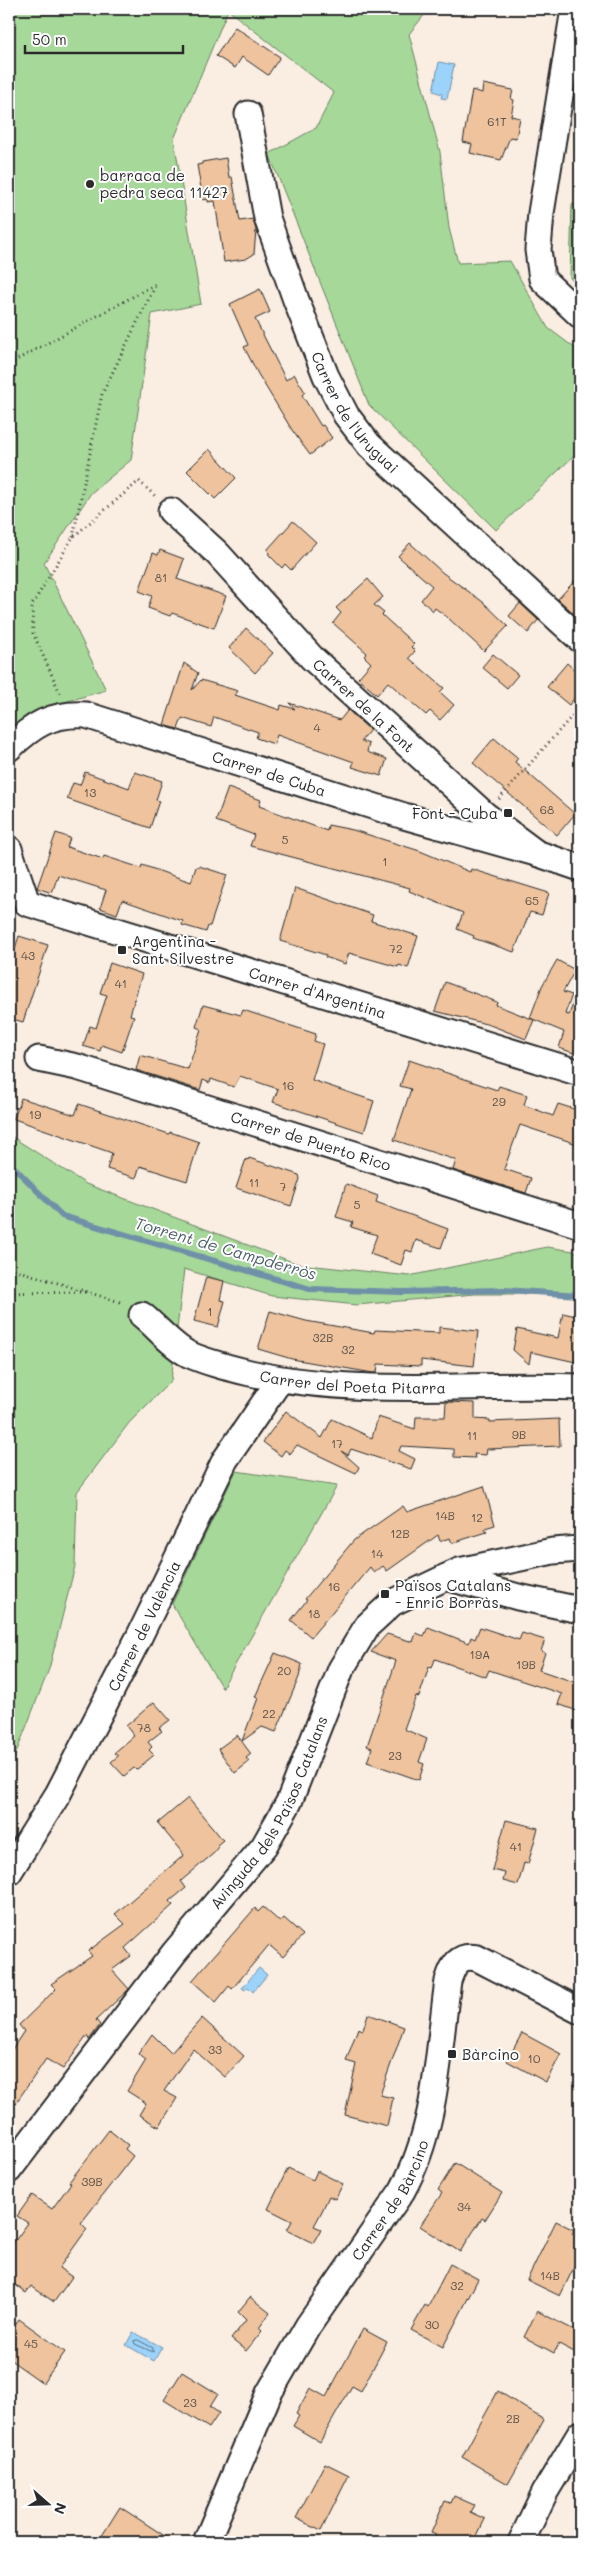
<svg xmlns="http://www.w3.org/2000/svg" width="589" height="2551" viewBox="0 0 589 2551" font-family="Mali,sans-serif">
  <rect width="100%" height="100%" fill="#faede2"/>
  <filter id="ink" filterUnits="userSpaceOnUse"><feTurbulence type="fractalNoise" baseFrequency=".02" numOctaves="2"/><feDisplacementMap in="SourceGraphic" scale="10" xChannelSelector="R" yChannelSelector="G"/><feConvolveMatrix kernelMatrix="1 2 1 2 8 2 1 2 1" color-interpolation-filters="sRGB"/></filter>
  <g filter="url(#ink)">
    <path fill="#a6d899" stroke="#688262" d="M 9,9 L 429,9 L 409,34 L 440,152 L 449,228 L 458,263 L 510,261 L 548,328 L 580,352 L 580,450 L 496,530 L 369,405 L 269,154 L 316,128 L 334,93 L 228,10 L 174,139 L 201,304 L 152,314 L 131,460 L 91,493 L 44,563 L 106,690 L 34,711 L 9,732 Z
      M 572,204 L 580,206 L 580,288 L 570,278 Z
      M 9,1135 L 86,1184 L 298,1264 L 409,1276 L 547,1247 L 580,1252 L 580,1297 L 571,1294 L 475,1294 L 357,1305 L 272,1296 L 184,1269 L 171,1381 L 129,1423 L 77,1492 L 75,1566 L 49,1669 L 9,1771 Z
      M 236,1471 L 337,1486 L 222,1688 L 172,1604 Z"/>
    <path fill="#9cd3fb" stroke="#6f90a8" d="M 439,62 L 454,65 L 447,99 L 441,98 L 442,94 L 433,91 Z
      M 259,1968 L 267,1975 L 253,1992 L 248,1987 L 245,1990 L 242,1988 Z
      M 133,2332 L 162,2347 L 154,2361 L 126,2345 Z"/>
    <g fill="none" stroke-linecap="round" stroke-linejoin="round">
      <path stroke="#586e7e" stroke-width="1" d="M 138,2340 L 153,2348 L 153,2352 L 135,2344 L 134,2341 Z"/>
      <path stroke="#6f90a8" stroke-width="6" d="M 9,1162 L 62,1216 L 310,1289 L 402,1292 L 504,1290 L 580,1295"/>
    </g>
    <path fill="#eec39e" stroke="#2b2b2b" d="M 235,27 L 280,57 L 268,75 L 242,57 L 235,68 L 216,56 Z
      M 483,84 L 513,90 L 511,99 L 514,100 L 511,116 L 520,118 L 516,138 L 510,137 L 501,160 L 470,153 L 472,144 L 463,142 L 472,90 L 482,93 Z
      M 226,158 L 229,177 L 232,177 L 240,221 L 253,219 L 256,230 L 254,254 L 246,259 L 224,262 L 215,201 L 208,202 L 208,199 L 203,200 L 197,165 L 202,164 L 202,162 Z
      M 260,289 L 270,312 L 255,319 L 286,380 L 294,374 L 305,392 L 302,395 L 321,426 L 323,425 L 332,438 L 310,455 L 292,430 L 258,374 L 244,347 L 248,345 L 230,304 Z
      M 209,449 L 236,478 L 215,499 L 187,471 Z
      M 293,521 L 316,542 L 291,570 L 285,564 L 282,568 L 269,555 L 268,549 Z
      M 410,543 L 443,573 L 483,602 L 508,626 L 484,651 L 447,617 L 435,608 L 433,611 L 421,600 L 432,586 L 398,556 Z
      M 160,550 L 184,559 L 177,579 L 226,596 L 214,628 L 172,613 L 170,616 L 148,608 L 152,596 L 139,591 L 153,553 L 158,555 Z
      M 580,575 L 580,619 L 558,599 Z
      M 368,579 L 383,597 L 374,605 L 384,613 L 382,615 L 414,644 L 411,647 L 415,651 L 409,658 L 444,688 L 440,692 L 454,705 L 440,720 L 430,711 L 426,715 L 388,682 L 377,695 L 358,678 L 371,663 L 364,656 L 367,653 L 333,623 L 341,613 L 336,608 Z
      M 520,603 L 538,620 L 528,633 L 509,616 Z
      M 246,628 L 273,653 L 255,673 L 229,648 Z
      M 493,654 L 518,675 L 507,688 L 482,667 Z
      M 184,663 L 198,673 L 192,690 L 201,680 L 238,691 L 235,695 L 280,710 L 281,705 L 295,709 L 289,703 L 340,720 L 348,710 L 370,730 L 361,741 L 369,744 L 367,752 L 387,759 L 381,776 L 352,767 L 354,762 L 277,735 L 274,744 L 256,738 L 258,732 L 214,717 L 211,727 L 182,718 L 178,729 L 164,725 Z
      M 567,663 L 580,675 L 580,691 L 569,705 L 547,687 Z
      M 494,738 L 518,758 L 515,762 L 575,814 L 557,835 L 473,763 Z
      M 85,772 L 129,788 L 135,772 L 162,781 L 156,800 L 159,801 L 150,828 L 67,799 L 73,783 L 80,785 Z
      M 228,788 L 261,800 L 259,806 L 327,831 L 328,825 L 353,830 L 420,851 L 470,872 L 471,869 L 549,893 L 542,915 L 530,912 L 514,952 L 473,938 L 474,936 L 457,929 L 463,913 L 409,891 L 410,888 L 250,846 L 254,835 L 216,821 Z
      M 56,833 L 70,838 L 67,847 L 103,859 L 104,856 L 141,868 L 142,865 L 191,882 L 196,867 L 199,866 L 227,875 L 210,926 L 208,926 L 206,932 L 182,925 L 183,921 L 122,900 L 117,914 L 100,908 L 106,890 L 58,875 L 52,893 L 37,888 Z
      M 295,888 L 373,915 L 371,921 L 418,936 L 408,968 L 399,965 L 398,967 L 349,953 L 345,964 L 325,957 L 326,955 L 280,941 Z
      M 19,936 L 48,945 L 23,1022 L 9,1018 L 9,967 Z
      M 557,960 L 575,970 L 563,992 L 572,995 L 565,1014 L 569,1015 L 577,992 L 580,993 L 580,1055 L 559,1048 L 564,1032 L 530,1018 L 542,986 Z
      M 110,963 L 142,974 L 130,1015 L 134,1016 L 122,1052 L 102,1045 L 100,1051 L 83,1046 L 90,1026 L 96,1028 L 107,995 L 100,993 Z
      M 445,982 L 497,1002 L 496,1005 L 534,1020 L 526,1039 L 490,1025 L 435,1011 Z
      M 203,1005 L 241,1015 L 243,1010 L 316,1034 L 314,1041 L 323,1044 L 312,1080 L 374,1101 L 364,1132 L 273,1102 L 278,1089 L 240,1076 L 234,1087 L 211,1079 L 210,1083 L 203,1080 L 200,1090 L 136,1070 L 140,1055 L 188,1069 L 201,1029 L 196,1027 Z
      M 409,1060 L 497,1090 L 499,1086 L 527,1095 L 524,1105 L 553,1116 L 558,1104 L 580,1111 L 580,1145 L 520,1125 L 504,1169 L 531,1178 L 526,1193 L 453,1170 L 456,1160 L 394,1140 L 411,1089 L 400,1086 Z
      M 21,1098 L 75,1115 L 79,1104 L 169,1134 L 170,1132 L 199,1142 L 187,1181 L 140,1166 L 136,1178 L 107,1169 L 112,1153 L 14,1119 Z
      M 249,1158 L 299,1175 L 300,1179 L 291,1206 L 236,1188 L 246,1159 L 248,1160 Z
      M 346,1184 L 378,1196 L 376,1202 L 448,1229 L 441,1248 L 416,1240 L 412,1252 L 406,1250 L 401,1265 L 370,1254 L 377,1235 L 351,1227 L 353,1222 L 336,1217 Z
      M 206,1277 L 224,1281 L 220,1300 L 225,1301 L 218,1327 L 194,1321 Z
      M 270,1311 L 306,1321 L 374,1333 L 375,1330 L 439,1333 L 439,1327 L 478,1331 L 474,1366 L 421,1360 L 421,1366 L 378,1364 L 377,1373 L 373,1373 L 292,1359 L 258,1349 Z
      M 563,1313 L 580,1317 L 580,1363 L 531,1352 L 529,1364 L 513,1350 L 517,1329 L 558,1338 Z
      M 446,1402 L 475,1403 L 475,1419 L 490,1420 L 490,1422 L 559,1419 L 560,1446 L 487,1449 L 486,1455 L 474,1454 L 475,1458 L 454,1457 L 454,1449 L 401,1446 L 399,1451 L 415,1459 L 411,1469 L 351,1449 L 348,1455 L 341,1451 L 359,1467 L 356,1473 L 297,1445 L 290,1454 L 285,1450 L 281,1456 L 263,1442 L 286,1411 L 322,1438 L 332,1419 L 372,1438 L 378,1417 L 415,1429 L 416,1417 L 445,1417 Z
      M 484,1486 L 495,1525 L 485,1528 L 487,1532 L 452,1543 L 450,1538 L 440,1541 L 438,1535 L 387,1571 L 383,1566 L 374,1573 L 370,1567 L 311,1637 L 291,1620 L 307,1600 L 305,1599 L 354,1540 L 403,1506 L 407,1512 Z
      M 428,1627 L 469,1643 L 471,1637 L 475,1639 L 480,1627 L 519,1640 L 522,1633 L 545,1640 L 541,1651 L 545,1653 L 539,1670 L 580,1684 L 580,1712 L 558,1704 L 562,1694 L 489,1670 L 486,1677 L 435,1659 L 432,1668 L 429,1667 L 419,1697 L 416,1696 L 404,1729 L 427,1739 L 419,1762 L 424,1764 L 419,1780 L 367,1762 L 372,1748 L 367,1746 L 396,1661 L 371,1652 L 387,1634 L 413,1642 L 416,1633 L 424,1636 Z
      M 275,1653 L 302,1664 L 299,1677 L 276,1732 L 262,1727 L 242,1741 L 258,1698 L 255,1697 Z
      M 154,1702 L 170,1720 L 159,1728 L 162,1731 L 148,1742 L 152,1747 L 149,1750 L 154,1755 L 136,1770 L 134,1768 L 124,1776 L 111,1762 L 118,1756 L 114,1753 L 134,1736 L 126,1726 Z
      M 237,1735 L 251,1754 L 246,1758 L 249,1762 L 235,1773 L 218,1749 Z
      M 188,1798 L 223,1840 L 217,1845 L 219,1847 L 214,1853 L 181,1881 L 186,1888 L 170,1901 L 173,1905 L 125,1948 L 131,1956 L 112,1970 L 129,1989 L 96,2020 L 100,2025 L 89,2040 L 87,2036 L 63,2069 L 46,2059 L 9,2113 L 9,2054 L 24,2031 L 19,2025 L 56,1989 L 51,1984 L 92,1956 L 88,1951 L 125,1924 L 115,1914 L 184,1855 L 158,1823 Z
      M 506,1820 L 538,1828 L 528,1864 L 524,1863 L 518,1885 L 503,1881 L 505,1873 L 492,1870 Z
      M 263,1907 L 280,1922 L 284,1918 L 303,1935 L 283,1957 L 269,1945 L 232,1989 L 229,1986 L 216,2002 L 192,1981 L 255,1908 L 258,1912 Z
      M 368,2014 L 404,2027 L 380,2095 L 393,2098 L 387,2126 L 345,2115 L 356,2064 L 346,2061 L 358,2028 L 363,2030 Z
      M 202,2018 L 244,2056 L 225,2077 L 193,2049 L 164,2091 L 177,2098 L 159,2127 L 139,2115 L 146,2103 L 127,2091 L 146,2060 L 138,2054 L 152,2034 L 171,2053 Z
      M 522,2033 L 561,2054 L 546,2082 L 507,2061 Z
      M 109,2130 L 128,2145 L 125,2149 L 133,2156 L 81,2223 L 87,2229 L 59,2268 L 72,2277 L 54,2302 L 31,2286 L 26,2293 L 9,2280 L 9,2249 L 28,2223 L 17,2216 L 32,2195 L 52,2209 L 71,2183 L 69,2182 Z
      M 455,2163 L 502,2193 L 485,2220 L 482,2218 L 460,2252 L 420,2226 L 442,2193 L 438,2190 Z
      M 288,2168 L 313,2180 L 317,2171 L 343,2184 L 335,2199 L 329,2196 L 322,2211 L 314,2226 L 321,2229 L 313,2243 L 287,2230 L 292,2221 L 268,2209 Z
      M 556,2221 L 574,2230 L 572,2234 L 580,2238 L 580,2255 L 560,2296 L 527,2280 Z
      M 450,2264 L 478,2279 L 443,2347 L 411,2330 L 425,2305 L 428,2307 Z
      M 250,2297 L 270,2313 L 259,2328 L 262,2331 L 246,2351 L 231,2339 L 246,2320 L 238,2312 Z
      M 537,2311 L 580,2333 L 580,2355 L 559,2344 L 554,2353 L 524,2337 Z
      M 19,2319 L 65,2352 L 43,2383 L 9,2359 L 9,2333 Z
      M 363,2329 L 387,2342 L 361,2391 L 352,2386 L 320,2442 L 293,2426 L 299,2416 L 296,2414 L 310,2388 L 326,2397 Z
      M 182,2372 L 218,2394 L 210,2407 L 219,2413 L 209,2428 L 164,2400 Z
      M 498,2391 L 544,2420 L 508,2484 L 462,2457 Z
      M 325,2463 L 349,2475 L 321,2531 L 296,2518 Z
      M 454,2496 L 474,2505 L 470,2512 L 485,2519 L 474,2542 L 433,2542 L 436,2535 L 431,2533 L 445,2501 L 451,2503 Z
      M 120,2507 L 174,2542 L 98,2542 Z"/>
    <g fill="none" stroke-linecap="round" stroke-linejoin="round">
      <defs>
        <g id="street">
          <path d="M 574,9 L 541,213 L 538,250 L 542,279 L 580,315"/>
          <path id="s1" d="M 248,114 L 267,218 L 296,300 L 326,376 L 346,415 L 369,445 L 580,639"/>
          <path id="s2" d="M 171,511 L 217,553 L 312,658 L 485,815 L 536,853 L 580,868"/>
          <path id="s3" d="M 9,748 C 33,725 51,713 86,715 L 404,816 L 536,853"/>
          <path id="s4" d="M 9,849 L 27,903 L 580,1073"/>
          <path id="s5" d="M 39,1059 L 77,1067 L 580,1225"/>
          <path id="s6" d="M 142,1315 C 157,1327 171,1345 188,1354 C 208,1363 229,1368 250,1373 C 358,1397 470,1383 580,1387"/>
          <path d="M 446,1577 L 518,1597 L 580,1610"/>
          <path id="s7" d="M 9,1872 L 58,1794 L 139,1637 L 225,1460 L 280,1380"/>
          <path id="s8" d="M 9,2170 L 174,1953 L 264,1846 L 289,1802 L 341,1669 L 367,1626 L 392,1603 L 459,1571 L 553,1551 L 580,1549"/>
          <path id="s9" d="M 206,2542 L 269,2393 L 308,2326 L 402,2191 C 437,2128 438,2052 448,1981 C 453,1965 459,1954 477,1958 L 580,2011"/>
          <path d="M 521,2542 L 545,2492 L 580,2434"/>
        </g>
      </defs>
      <use href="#street" stroke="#2b2b2b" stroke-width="29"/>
      <path stroke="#2b2b2b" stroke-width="3" stroke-dasharray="1 4" stroke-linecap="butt" d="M 9,364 L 156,284 L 102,394 L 73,537
        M 60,693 L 33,633 L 32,605 L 73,537 L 139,481 L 155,496
        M 499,799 L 580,707
        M 9,1268 L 123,1303
        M 9,1293 L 86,1292"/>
      <use href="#street" stroke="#fff" stroke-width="25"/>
    </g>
  </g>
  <g fill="#2b2b2b" stroke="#fff" stroke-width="2">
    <circle cx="90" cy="184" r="5"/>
    <rect x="503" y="808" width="10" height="10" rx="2.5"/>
    <rect x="117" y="945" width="10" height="10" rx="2.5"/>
    <rect x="380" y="1589" width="10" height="10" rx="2.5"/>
    <rect x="447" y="2049" width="10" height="10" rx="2.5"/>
  </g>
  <g text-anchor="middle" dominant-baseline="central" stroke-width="4" stroke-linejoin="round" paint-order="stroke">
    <g font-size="12" fill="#5c5148">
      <text x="497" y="121">61T</text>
      <text x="161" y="577">81</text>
      <text x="317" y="727">4</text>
      <text x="90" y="792">13</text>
      <text x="547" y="809">68</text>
      <text x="285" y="839">5</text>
      <text x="385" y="861">1</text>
      <text x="532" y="900">65</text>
      <text x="396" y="948">72</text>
      <text x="28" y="955">43</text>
      <text x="121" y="983">41</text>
      <text x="288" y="1085">16</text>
      <text x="499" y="1101">29</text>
      <text x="35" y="1114">19</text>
      <text x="254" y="1182">11</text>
      <text x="283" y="1186">7</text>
      <text x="357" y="1204">5</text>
      <text x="210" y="1311">1</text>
      <text x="323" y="1337">32B</text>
      <text x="348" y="1349">32</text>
      <text x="519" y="1434">9B</text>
      <text x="472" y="1435">11</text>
      <text x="337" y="1443">17</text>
      <text x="445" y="1515">14B</text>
      <text x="477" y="1517">12</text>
      <text x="400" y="1533">12B</text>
      <text x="377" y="1553">14</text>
      <text x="334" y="1586">16</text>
      <text x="314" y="1613">18</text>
      <text x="480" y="1654">19A</text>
      <text x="526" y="1664">19B</text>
      <text x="284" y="1670">20</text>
      <text x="269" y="1713">22</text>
      <text x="144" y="1727">78</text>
      <text x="395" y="1755">23</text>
      <text x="516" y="1846">41</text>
      <text x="215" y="2049">33</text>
      <text x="534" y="2058">10</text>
      <text x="92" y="2181">39B</text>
      <text x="464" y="2206">34</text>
      <text x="550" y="2275">14B</text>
      <text x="457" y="2285">32</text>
      <text x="432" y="2324">30</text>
      <text x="31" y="2343">45</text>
      <text x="190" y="2402">23</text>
      <text x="513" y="2418">2B</text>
    </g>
    <g font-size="15" fill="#2b2b2b" stroke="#fff" text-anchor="start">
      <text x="100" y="175">barraca de<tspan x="100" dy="17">pedra seca 11427</tspan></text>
      <text x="498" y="813" text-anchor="end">Font - Cuba</text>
      <text x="132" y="941">Argentina -<tspan x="132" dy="17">Sant Silvestre</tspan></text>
      <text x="395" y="1585">Països Catalans<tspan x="395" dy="17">- Enric Borràs</tspan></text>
      <text x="462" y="2054">Bàrcino</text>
    </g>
    <g font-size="15" fill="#2b2b2b" stroke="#fff">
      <text stroke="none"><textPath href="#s1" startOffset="321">Carrer de l'Uruguai</textPath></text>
      <text stroke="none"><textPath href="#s2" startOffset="274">Carrer de la Font</textPath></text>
      <text stroke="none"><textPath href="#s3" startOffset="279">Carrer de Cuba</textPath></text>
      <text stroke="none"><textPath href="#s4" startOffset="361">Carrer d'Argentina</textPath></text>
      <text stroke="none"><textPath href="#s5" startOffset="284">Carrer de Puerto Rico</textPath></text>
      <text stroke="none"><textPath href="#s6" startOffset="229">Carrer del Poeta Pitarra</textPath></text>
      <text stroke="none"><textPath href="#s7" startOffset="281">Carrer de València</textPath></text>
      <text stroke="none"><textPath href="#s8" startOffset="444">Avinguda dels Països Catalans</textPath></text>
      <text stroke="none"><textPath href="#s9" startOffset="390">Carrer de Bàrcino</textPath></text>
    </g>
    <g font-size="16" font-style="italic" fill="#4d5d69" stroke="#fff">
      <text transform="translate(226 1248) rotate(16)">Torrent de Campderròs</text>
    </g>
  </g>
  <rect width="589" height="2551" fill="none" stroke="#fff" stroke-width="30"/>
  <rect x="15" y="15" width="559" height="2521" fill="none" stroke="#2b2b2b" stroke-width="2" filter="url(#ink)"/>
  <g transform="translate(48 2504) rotate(110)" stroke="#ffffff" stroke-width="4" paint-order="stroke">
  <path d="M0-4L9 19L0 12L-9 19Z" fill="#2b2b2b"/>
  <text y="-8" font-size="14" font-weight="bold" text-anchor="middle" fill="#2b2b2b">N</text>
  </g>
  <path d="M25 45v8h158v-8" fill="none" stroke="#2b2b2b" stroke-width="2.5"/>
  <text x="32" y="45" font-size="15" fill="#2b2b2b" stroke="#ffffff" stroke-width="4" paint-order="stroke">50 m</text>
</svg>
